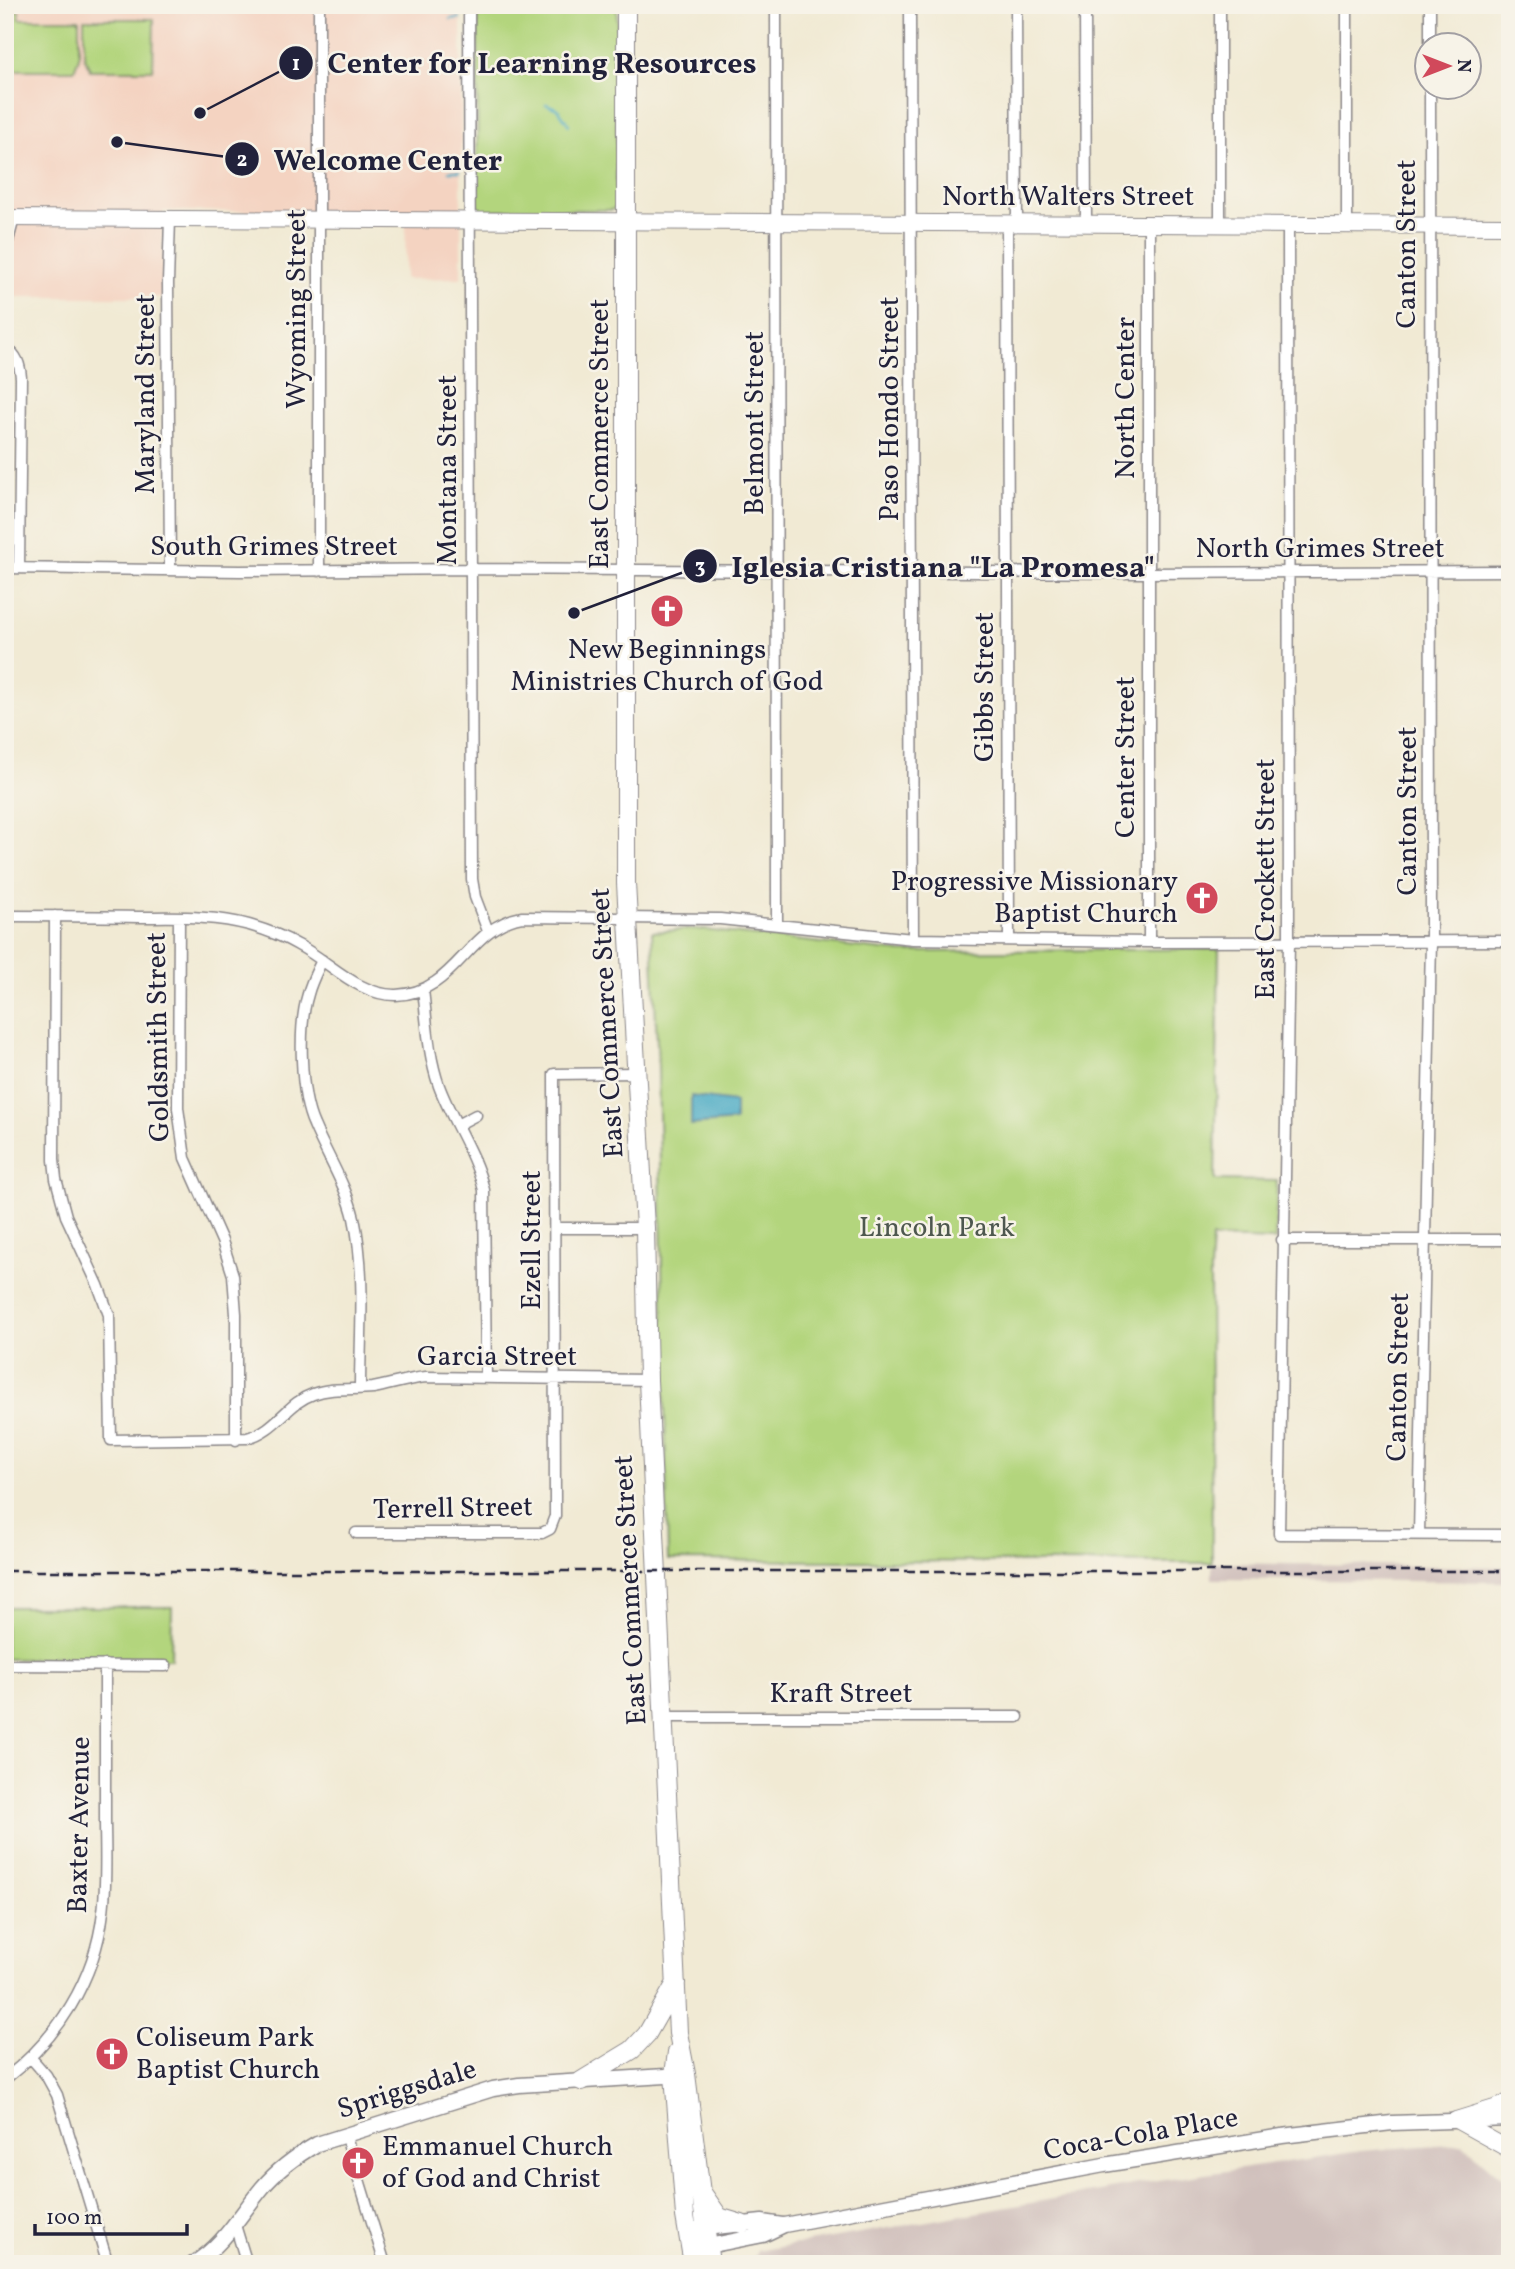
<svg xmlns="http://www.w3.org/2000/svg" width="1515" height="2269" viewBox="0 0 1515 2269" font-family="Vollkorn,serif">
  <rect width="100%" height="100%" fill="#f7f3e8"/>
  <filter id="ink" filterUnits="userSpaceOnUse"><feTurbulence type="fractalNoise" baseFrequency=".0143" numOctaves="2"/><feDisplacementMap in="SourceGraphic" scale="14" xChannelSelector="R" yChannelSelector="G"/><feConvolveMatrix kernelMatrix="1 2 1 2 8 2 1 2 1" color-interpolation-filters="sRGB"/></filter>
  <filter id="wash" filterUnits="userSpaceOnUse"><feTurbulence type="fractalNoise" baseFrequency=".00686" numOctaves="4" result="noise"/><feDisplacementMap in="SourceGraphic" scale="28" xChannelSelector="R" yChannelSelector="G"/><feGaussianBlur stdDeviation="1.57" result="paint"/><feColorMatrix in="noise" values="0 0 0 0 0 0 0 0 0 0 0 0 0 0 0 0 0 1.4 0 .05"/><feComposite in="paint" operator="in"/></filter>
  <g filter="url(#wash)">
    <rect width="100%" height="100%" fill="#f1ead4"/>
    <path fill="#f4d3c1" d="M 5,5 L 461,5 L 461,278 L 405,279 L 406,212 L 163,211 L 162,297 L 5,297 Z"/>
    <path fill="#d0c0bc" d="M 1212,1563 L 1510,1567 L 1510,1582 L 1212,1579 Z
      M 1462,2143 L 1510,2185 L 1510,2264 L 750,2264 L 757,2251 L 1139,2184 L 1361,2151 Z"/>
    <path fill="#b3d57d" stroke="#6a7c5c" stroke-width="2" d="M 478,5 L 617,5 L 616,208 L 611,210 L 480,210 L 477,206 Z
      M 5,11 L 19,11 L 20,19 L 79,19 L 79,57 L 74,70 L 5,70 Z
      M 84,19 L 154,19 L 153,70 L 90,70 L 84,56 Z
      M 695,929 L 902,952 L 1219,949 L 1215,1180 L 1277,1181 L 1275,1240 L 1212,1238 L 1210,1271 L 1212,1563 L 668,1560 L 658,1066 L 652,932 Z
      M 5,1607 L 172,1607 L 171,1659 L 5,1659 Z"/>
    <path fill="#43a7c3" stroke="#32647f" stroke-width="2" d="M 691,1096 L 735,1102 L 735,1121 L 691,1125 Z"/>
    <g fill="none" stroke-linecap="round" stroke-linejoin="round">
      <path stroke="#43a7c3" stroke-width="2.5" d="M 450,19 L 460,18
        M 546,104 L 558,109 L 569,125
        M 449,171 L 460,171"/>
    </g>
  </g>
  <g filter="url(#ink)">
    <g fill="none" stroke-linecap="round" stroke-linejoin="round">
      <defs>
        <path id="minor" d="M 469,5 L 472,879 L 475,897 L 488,931
          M 776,5 L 777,925
          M 910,5 L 913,939
          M 1016,5 L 1017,223
          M 1085,5 L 1086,223
          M 1220,5 L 1220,224
          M 1347,5 L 1347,225
          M 1430,46 L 1430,5
          M 170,219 L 168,283 L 170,569
          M 1007,223 L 1009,940
          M 1149,224 L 1149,942
          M 1288,224 L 1289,941 L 1279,1534 L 1510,1535
          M 5,252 L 14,218
          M 5,347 C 17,355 20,364 21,378 L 19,568
          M 5,568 L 240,571 L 471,569 L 1148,573 L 1510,571
          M 319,571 L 319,5
          M 5,916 C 49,916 94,916 138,917 C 175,917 213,915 249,925 C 266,930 283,936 298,945 C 329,961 359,996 396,995 C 457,993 466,927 522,917 L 720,919 L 913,939 L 1149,942 L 1510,941
          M 55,916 L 54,1160 L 56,1179 L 66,1216 L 98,1285 L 109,1315 L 111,1440 L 247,1438 C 277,1430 287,1403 313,1394 C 332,1387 353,1390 373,1388 C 390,1385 407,1379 426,1377 L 648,1380
          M 179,917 L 178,1108 L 185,1158 L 222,1241 L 233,1275 L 236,1314 L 236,1440
          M 322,960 C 317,971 311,982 308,994 C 298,1026 300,1095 314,1125 C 327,1156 346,1185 354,1218 C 366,1273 360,1333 360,1388
          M 423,990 C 427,1022 428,1055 439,1086 C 452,1121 475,1153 484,1190 L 486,1377
          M 457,1125 L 476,1115
          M 555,1228 L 645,1228
          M 1282,1240 L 1510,1240
          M 356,1533 L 542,1533 L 550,1529 L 555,1516 L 554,1074 L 637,1073
          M 1419,1534 L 1431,941 L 1430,88
          M 5,1665 L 166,1666
          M 663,1717 L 1018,1717
          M 31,2058 L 46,2075 L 57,2095 L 108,2264
          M 5,2079 C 58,2038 95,1980 103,1912 C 107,1881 105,1848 105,1816 C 105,1766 105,1716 105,1665
          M 345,2134 L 385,2264
          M 235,2225 L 247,2264"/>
        <path id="tertiary" d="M 687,2230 L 762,2222 L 782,2225
          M 698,2248 L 763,2235 L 784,2225 L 1104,2165 L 1282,2136 L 1392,2123 L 1510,2119
          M 193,2264 C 224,2245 239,2216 262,2188 C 277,2170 296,2156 317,2144 L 493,2089 L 519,2085 L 682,2075"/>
        <path id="secondary" d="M 5,218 L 1510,226
          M 1456,2120 L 1510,2150
          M 1456,2120 L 1501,2106 L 1510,2101"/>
        <path id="primary" d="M 626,5 L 626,883 L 645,1228 L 648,1380 L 678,2033 L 686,2074 L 710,2264
          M 677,2052 L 674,2075 L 685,2216 L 693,2264
          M 581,2081 L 632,2050 L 647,2034 L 676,1983
          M 703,2194 L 719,2217 L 742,2224"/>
      </defs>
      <use href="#minor" stroke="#8a8688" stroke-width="13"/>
      <use href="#tertiary" stroke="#8a8688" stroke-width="17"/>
      <use href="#secondary" stroke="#8a8688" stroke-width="18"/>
      <use href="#primary" stroke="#8a8688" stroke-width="20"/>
      <use href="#minor" stroke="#fff" stroke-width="10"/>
      <use href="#tertiary" stroke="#fff" stroke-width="14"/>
      <use href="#secondary" stroke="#fff" stroke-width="16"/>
      <use href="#primary" stroke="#fff" stroke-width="18"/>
      <path stroke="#22223b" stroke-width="2.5" stroke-dasharray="10 5" stroke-linecap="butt" d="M 5,1571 L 1510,1571"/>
    </g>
  </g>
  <defs>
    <symbol id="church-disc" viewBox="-11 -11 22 22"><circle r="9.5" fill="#d1495b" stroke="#f7f3e8"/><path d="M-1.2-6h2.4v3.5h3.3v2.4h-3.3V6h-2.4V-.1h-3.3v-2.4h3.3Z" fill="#fff"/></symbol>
  </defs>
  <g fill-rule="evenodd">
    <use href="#church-disc" x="648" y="592" width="38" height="38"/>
    <use href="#church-disc" x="1183" y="879" width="38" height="38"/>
    <use href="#church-disc" x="93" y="2035" width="38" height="38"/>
    <use href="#church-disc" x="339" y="2144" width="38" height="38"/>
  </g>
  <g text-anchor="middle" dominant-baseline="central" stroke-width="5" stroke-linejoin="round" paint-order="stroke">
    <g font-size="28" fill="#22223b" stroke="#f7f3e8">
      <text x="1068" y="197">North Walters Street</text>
      <text transform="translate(1407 244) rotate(-90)">Canton Street</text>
      <text transform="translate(297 309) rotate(-90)">Wyoming Street</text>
      <text transform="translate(146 394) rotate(-90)">Maryland Street</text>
      <text transform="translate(1126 398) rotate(-90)">North Center</text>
      <text transform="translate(890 409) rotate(-90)">Paso Hondo Street</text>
      <text transform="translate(755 423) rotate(-90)">Belmont Street</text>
      <text transform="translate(600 434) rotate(-90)">East Commerce Street</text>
      <text transform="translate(448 470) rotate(-90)">Montana Street</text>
      <text x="274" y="547">South Grimes Street</text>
      <text x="1320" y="549">North Grimes Street</text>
      <text transform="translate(985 687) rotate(-90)">Gibbs Street</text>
      <text transform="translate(1126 757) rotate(-90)">Center Street</text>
      <text transform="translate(1408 811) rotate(-90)">Canton Street</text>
      <text transform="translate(1266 879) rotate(-90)">East Crockett Street</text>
      <text transform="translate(608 1023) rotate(-93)">East Commerce Street</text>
      <text transform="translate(159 1037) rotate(-91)">Goldsmith Street</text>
      <text transform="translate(532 1240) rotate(-90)">Ezell Street</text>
      <text x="497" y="1357">Garcia Street</text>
      <text transform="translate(1399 1377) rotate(-89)">Canton Street</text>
      <text transform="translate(453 1509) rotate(-1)">Terrell Street</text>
      <text transform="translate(631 1590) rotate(-93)">East Commerce Street</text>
      <text x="841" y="1694">Kraft Street</text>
      <text transform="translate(80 1825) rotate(-89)">Baxter Avenue</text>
      <text transform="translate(407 2090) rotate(-17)">Spriggsdale</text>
      <text transform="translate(1141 2135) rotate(-10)">Coca-Cola Place</text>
    </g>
    <g font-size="28" fill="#22223b" stroke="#f7f3e8" text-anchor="start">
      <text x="667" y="650" text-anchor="middle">New Beginnings<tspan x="667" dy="32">Ministries Church of God</tspan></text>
      <text x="1178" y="882" text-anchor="end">Progressive Missionary<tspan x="1178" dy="32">Baptist Church</tspan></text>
      <text x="136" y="2038">Coliseum Park<tspan x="136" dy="32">Baptist Church</tspan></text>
      <text x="382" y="2147">Emmanuel Church<tspan x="382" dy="32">of God and Christ</tspan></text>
    </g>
    <g font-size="28" fill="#4e584f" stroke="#f7f3e8">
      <text x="937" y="1228">Lincoln Park</text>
    </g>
  </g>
  <path fill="none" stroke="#22223b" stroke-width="2.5" d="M200 113L296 63M117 142L242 159M574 613L700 566"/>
  <g fill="#22223b" stroke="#f7f3e8" stroke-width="2.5">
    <circle cx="200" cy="113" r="7"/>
    <circle cx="117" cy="142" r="7"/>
    <circle cx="574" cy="613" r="7"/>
    <circle cx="296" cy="63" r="18"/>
    <circle cx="242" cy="159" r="18"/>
    <circle cx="700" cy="566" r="18"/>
  </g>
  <g font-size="21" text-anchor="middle" font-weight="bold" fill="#fff">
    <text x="296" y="70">1</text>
    <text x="242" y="166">2</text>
    <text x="700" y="573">3</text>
  </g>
  <g font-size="30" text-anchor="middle" font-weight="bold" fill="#22223b" stroke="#f7f3e8" stroke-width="5" stroke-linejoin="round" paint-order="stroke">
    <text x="542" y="73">Center for Learning Resources</text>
    <text x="388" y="170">Welcome Center</text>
    <text x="943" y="577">Iglesia Cristiana "La Promesa"</text>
  </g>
  <rect width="1515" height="2269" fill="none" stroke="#f7f3e8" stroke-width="28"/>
  <g transform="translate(1448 66) rotate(90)"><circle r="33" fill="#f7f3e8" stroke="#a29fa3" stroke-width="2"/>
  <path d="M0-5L12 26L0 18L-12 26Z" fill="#d1495b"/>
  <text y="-10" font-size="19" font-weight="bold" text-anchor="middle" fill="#22223b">N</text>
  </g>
  <path d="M35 2224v10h152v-10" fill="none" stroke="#22223b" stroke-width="3.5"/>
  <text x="46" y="2224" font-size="21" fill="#22223b" stroke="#f7f3e8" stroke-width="5" paint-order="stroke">100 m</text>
</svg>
